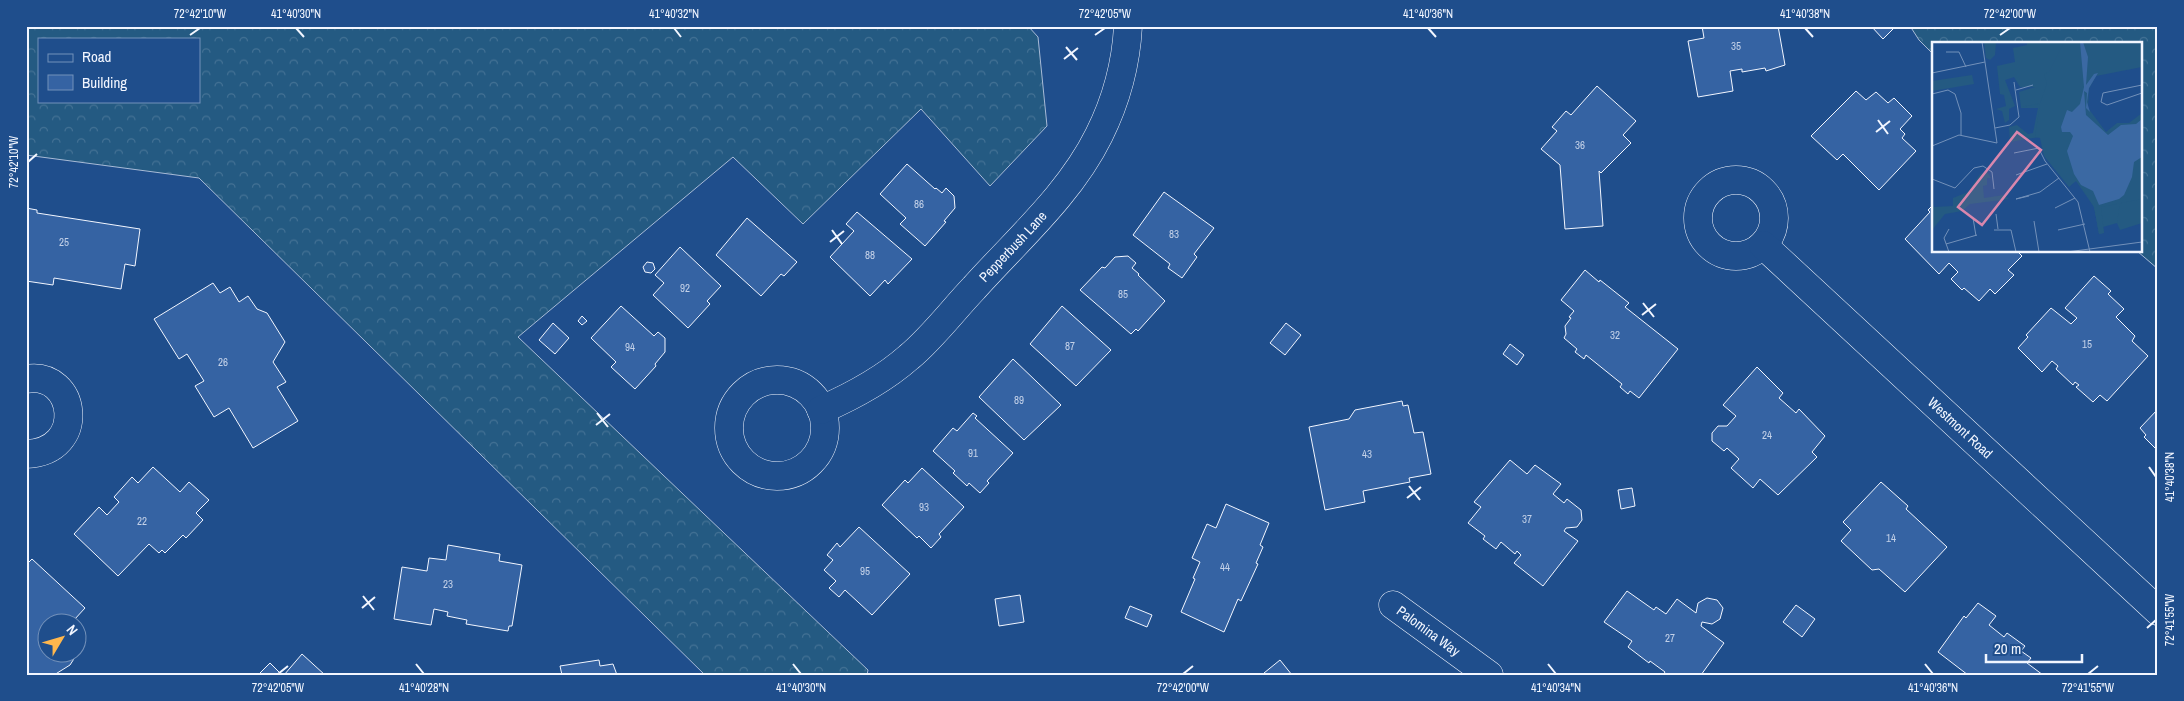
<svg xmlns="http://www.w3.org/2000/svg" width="2184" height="701" viewBox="0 0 2184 701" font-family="'Archivo Narrow',sans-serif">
  <defs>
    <pattern id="forest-crowns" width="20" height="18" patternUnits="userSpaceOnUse" patternTransform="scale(1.25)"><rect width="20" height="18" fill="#245a82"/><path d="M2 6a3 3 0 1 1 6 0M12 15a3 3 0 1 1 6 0" fill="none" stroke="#447295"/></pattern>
  </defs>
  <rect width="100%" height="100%" fill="#1f4e8c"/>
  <path fill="url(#forest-crowns)" stroke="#a8bbd7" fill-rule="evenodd" d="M 26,26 L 1028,26 L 1038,37 L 1047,126 L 990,186 L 921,109 L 803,224 L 733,157 L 518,337 L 868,670 L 867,675 L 705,675 L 199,178 L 26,155 ZM 39,39 L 199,39 L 199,101 L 39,101 Z
    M 1910,26 L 2158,26 L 2158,269 L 2137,251 L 2140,251 L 2140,44 L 1933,44 L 1933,54 L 1919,40 Z"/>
  <path fill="#3563a3" stroke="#f2f6ff" d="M 1702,26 L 1778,26 L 1785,65 L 1766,71 L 1765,68 L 1742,72 L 1742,69 L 1730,71 L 1733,91 L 1698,97 L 1688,41 L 1704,38 Z
    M 1871,26 L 1894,26 L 1895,27 L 1883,39 Z
    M 1597,86 L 1636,121 L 1623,135 L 1631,143 L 1601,173 L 1599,171 L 1603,226 L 1565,229 L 1560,165 L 1541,149 L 1557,131 L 1552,127 L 1566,111 L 1571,115 Z
    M 1856,91 L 1866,100 L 1876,92 L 1888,103 L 1894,98 L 1912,116 L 1900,129 L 1905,134 L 1902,138 L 1916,151 L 1879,190 L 1843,154 L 1837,160 L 1811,136 Z
    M 907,164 L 935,189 L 936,188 L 942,193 L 946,188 L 954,196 L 955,208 L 944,221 L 946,222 L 925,246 L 900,224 L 906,218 L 880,194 Z
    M 1164,192 L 1214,228 L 1194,254 L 1197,257 L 1182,278 L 1168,268 L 1170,264 L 1133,235 Z
    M 1933,205 L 1933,251 L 2017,251 L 2022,256 L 2008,270 L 2014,275 L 1995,294 L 1990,289 L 1979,301 L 1964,288 L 1962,290 L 1951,279 L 1958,272 L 1949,263 L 1939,274 L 1905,239 L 1930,212 L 1928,210 Z
    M 26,208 L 37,210 L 37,213 L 140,229 L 135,266 L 125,264 L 121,289 L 54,278 L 53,285 L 26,281 Z
    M 857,212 L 912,259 L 888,284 L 885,280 L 870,296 L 830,257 L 854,231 L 846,224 Z
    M 747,218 L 797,262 L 784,276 L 781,274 L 761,296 L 716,255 Z
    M 680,247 L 721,286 L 707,301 L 710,304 L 688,328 L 653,295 L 664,283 L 655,275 Z
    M 1128,256 L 1136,263 L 1132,268 L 1139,274 L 1138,275 L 1165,301 L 1138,331 L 1136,329 L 1131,334 L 1080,290 L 1102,267 L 1105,268 L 1115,257 Z
    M 647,262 L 653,263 L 655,269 L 651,273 L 645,272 L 643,267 Z
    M 1585,270 L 1599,282 L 1600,280 L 1629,303 L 1625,307 L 1678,349 L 1639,398 L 1630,391 L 1628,394 L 1620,387 L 1622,384 L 1586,355 L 1584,359 L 1575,352 L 1577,349 L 1564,338 L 1566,334 L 1565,326 L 1571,318 L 1569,317 L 1574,311 L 1561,300 Z
    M 2094,276 L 2111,291 L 2108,294 L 2124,309 L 2116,317 L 2135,336 L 2132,341 L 2148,356 L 2107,401 L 2100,395 L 2093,402 L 2076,387 L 2079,385 L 2075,382 L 2073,385 L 2056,369 L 2058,366 L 2052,361 L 2042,372 L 2018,348 L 2028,337 L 2026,335 L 2051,308 L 2071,324 L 2077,318 L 2065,308 Z
    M 213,283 L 220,293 L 230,287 L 239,302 L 248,296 L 257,309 L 267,313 L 285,342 L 273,362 L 286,382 L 277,387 L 298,421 L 253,448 L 229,408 L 214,417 L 195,386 L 204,381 L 187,354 L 179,359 L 154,319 Z
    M 621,306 L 654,336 L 658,332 L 665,338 L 665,352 L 655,364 L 656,366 L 635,389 L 611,367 L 616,362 L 591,338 Z
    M 1062,306 L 1111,350 L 1076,386 L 1030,344 Z
    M 582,316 L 587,321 L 582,325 L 578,321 Z
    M 553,323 L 569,338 L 555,354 L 539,340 Z
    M 1286,323 L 1301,335 L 1285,355 L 1270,343 Z
    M 1510,344 L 1524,355 L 1517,365 L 1503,354 Z
    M 1013,359 L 1061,405 L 1024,440 L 979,397 Z
    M 1757,367 L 1783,393 L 1779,398 L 1796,413 L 1799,409 L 1825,436 L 1812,452 L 1817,457 L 1778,495 L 1760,479 L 1753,488 L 1731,468 L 1739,459 L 1727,448 L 1724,451 L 1712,441 L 1712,433 L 1718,426 L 1727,426 L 1736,416 L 1723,405 Z
    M 1402,401 L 1403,406 L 1408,405 L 1414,433 L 1423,432 L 1431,474 L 1409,478 L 1410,482 L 1363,491 L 1365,502 L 1325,510 L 1309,427 L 1349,419 L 1355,410 Z
    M 2158,409 L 2158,455 L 2155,452 L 2157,450 L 2144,437 L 2146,435 L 2140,428 Z
    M 973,413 L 977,416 L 975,418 L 1013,453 L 987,481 L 989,483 L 980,493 L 969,483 L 967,486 L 953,473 L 955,471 L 933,451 L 953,428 L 957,431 Z
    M 1510,460 L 1527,474 L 1535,465 L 1561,484 L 1553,494 L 1564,503 L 1567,499 L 1581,510 L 1582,520 L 1577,527 L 1566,528 L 1564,531 L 1578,541 L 1543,586 L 1514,563 L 1521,555 L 1517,551 L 1515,554 L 1501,542 L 1496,549 L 1483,539 L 1485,536 L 1468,523 L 1481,507 L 1474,502 Z
    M 153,467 L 180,492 L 189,482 L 209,500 L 196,513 L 203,520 L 186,538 L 183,535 L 165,553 L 162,550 L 159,553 L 149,544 L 118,576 L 74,534 L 99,507 L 107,515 L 119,502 L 114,497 L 132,477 L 138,483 Z
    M 922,468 L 964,507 L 939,534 L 941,537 L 931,548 L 919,536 L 917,538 L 882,505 L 905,480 L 908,483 Z
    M 1881,482 L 1908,506 L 1906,509 L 1947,547 L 1905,592 L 1879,569 L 1872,570 L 1841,541 L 1851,530 L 1843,522 Z
    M 1632,488 L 1635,506 L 1621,509 L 1618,490 Z
    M 1226,504 L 1269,523 L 1260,545 L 1263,547 L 1256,563 L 1258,564 L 1241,601 L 1238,599 L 1224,632 L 1181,612 L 1195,579 L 1193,578 L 1200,562 L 1192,558 L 1207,524 L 1216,528 Z
    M 859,527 L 910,574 L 872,615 L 845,590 L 839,597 L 829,588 L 836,581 L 824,570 L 833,560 L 827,555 L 837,543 L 840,547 Z
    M 448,545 L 500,554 L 499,561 L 522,565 L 512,626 L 509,626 L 508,631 L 466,624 L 467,620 L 447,616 L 448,612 L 434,609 L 431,625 L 394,619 L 402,567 L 427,571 L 429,558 L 446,560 Z
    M 32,559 L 85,608 L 74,620 L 78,624 L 81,634 L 78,653 L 78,624 L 48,624 L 48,654 L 77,654 L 70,665 L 54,675 L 32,675 L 26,672 L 26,565 Z
    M 1627,591 L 1654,610 L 1656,607 L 1666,614 L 1677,599 L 1696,613 L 1698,603 L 1707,598 L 1717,600 L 1723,608 L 1720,619 L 1712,624 L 1702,622 L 1701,626 L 1724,643 L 1701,675 L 1663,675 L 1665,672 L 1650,661 L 1649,663 L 1628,647 L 1632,641 L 1604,622 Z
    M 1020,595 L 1024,622 L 999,626 L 995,599 Z
    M 1978,603 L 1996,616 L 1989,625 L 2004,637 L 2007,633 L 2025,646 L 2021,651 L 2031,658 L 2027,663 L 2043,675 L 1968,675 L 1938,652 L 1964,616 L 1966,618 Z
    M 1796,605 L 1815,619 L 1802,637 L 1783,622 Z
    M 1130,606 L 1152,615 L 1147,627 L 1125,618 Z
    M 302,654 L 325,675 L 284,675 Z
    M 599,660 L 600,666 L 613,664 L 617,675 L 562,675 L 560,666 Z
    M 1280,660 L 1292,675 L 1265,675 L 1264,673 Z
    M 270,663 L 282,675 L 258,675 Z"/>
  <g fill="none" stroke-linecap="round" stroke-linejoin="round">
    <defs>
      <g id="minor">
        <circle cx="1736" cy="218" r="38"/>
        <path id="s1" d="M 1763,245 L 2158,611"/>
        <path d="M 26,379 C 77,370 88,452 26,454"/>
        <circle cx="777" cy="428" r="48"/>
        <path id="s2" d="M 821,410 C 853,396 883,380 909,357 C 932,338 953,310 974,288 C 1017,240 1070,194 1099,135 C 1116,101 1126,65 1128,26"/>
        <path id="s3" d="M 1393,605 L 1489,675"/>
      </g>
    </defs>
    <use href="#minor" stroke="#f2f6ff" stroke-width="29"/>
    <use href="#minor" stroke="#1f4e8c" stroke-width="28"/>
  </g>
  <path fill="none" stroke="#f2f6ff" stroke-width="2" d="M 296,28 L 304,37M 674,28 L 681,37M 1428,28 L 1436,37M 1805,28 L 1813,37M 190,35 L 200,28M 1095,35 L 1105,28M 2000,35 L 2010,28M 1066,47 L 1077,60M 1064,59 L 1078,48M 1878,120 L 1888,134M 1876,132 L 1890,121M 28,162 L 37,154M 832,230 L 842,244M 830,242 L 844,231M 1643,303 L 1654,317M 1642,315 L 1656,304M 597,413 L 608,427M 596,425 L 610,414M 2149,467 L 2156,477M 1409,486 L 1420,500M 1407,498 L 1421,487M 363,596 L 374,610M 362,608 L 375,597M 2147,628 L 2156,620M 416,664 L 424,674M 793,664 L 801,674M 1548,664 L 1556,674M 1925,664 L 1933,674M 278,674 L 288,666M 1183,674 L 1193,666M 2088,674 L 2098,666"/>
  <g text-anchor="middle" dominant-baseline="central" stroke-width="4" stroke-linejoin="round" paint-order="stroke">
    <g font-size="11" fill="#c3d1e8">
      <text x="1736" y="46">35</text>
      <text x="1580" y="145">36</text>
      <text x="919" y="204">86</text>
      <text x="1174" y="234">83</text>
      <text x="64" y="242">25</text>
      <text x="870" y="255">88</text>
      <text x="685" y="288">92</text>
      <text x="1123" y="294">85</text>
      <text x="1615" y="335">32</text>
      <text x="2087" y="344">15</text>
      <text x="1070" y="346">87</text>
      <text x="630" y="347">94</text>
      <text x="223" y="362">26</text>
      <text x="1019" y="400">89</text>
      <text x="1767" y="435">24</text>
      <text x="973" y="453">91</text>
      <text x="1367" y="454">43</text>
      <text x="924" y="507">93</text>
      <text x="1527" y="519">37</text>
      <text x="142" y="521">22</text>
      <text x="1891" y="538">14</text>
      <text x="1225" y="567">44</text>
      <text x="865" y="571">95</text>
      <text x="448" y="584">23</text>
      <text x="1670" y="638">27</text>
    </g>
    <g font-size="14" fill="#f2f6ff" stroke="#1f4e8c">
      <text stroke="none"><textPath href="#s2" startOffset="255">Pepperbush Lane</textPath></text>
      <text stroke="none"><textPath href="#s1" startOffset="269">Westmont Road</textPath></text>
      <text stroke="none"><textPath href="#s3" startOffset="44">Palomina Way</textPath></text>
    </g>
  </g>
  <g transform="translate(1932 42)">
    <rect width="210" height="210" fill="#1f4e8c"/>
    <path d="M 52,0 L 64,1 L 63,13 L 58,18 L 54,16 ZM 95,0 L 139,0 L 107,95 L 78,100 L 77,85 L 85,83 L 96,92 L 101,91 L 106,66 L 89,66 L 87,50 L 103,45 L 88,45 L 82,35 L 73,38 L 83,64 L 77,67 L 77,78 L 73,81 L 70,69 L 64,67 L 74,64 L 72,53 L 68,52 L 65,24 L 83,20 L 81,6 L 95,3 ZM 40,33 L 42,42 L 0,49 L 0,39 ZM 55,130 L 59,136 L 55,136 L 55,143 L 51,144 L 52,156 L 72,153 L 77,157 L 38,162 L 30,169 L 13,172 L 0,188 L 0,157 L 2,165 L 21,164 L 21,156 L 36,150 L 48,132 ZM 144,139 L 188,160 L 189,175 L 185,181 L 171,185 L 172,191 L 167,192 L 162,165 Z" fill="#245a82"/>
    <path d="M 210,134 L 210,181 L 188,188 L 185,181 L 188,160 Z" fill="#245a82"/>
    <path d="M 132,0 L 210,0 L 210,25 L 164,34 L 157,47 L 156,66 L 174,90 L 185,81 L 197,81 L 210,71 L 210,157 L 169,165 L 172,191 L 167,192 L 162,165 L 149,144 L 144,139 L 137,145 L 112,114 L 108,96 L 103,95 L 108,62 L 89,65 L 108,61 L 115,42 L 112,32 L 117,30 Z" fill="#245a82"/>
    <path d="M 148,0 L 151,0 L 156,15 L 154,43 L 162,32 L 166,31 L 157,46 L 155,60 L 158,70 L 154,66 L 155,51 L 152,49 L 154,73 L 176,93 L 189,83 L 204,82 L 210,77 L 210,115 L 202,120 L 200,135 L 192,153 L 187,157 L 167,163 L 161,149 L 149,143 L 142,132 L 135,109 L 141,94 L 138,90 L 130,90 L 129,85 L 135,68 L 140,70 L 148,62 L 152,45 Z" fill="#3b69a3"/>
    <path fill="none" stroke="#7391ba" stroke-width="1" d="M 14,10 L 27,10 L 34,25M 0,31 L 53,20M 210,43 L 171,51 L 169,60 L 175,63 L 210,51M 84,48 L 101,43M 0,52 L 16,48 L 23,52 L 29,71 L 29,93M 63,86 L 78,83 L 87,75 L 82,40M 0,104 L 27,93 L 65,101 L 50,0M 106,105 L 113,119 L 146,160 L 158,210M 82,111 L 107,106M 84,133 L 115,122M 0,137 L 23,146 L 42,126 L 51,124 L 60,130 L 62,147M 97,154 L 84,157 L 108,150 L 127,136M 123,166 L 143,156M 64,172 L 66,187M 41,176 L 44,194M 102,179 L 107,210M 62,188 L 79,188 L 84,210M 126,188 L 153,182M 14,202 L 45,193M 17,210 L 12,196 L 17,187M 135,210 L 210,200"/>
    <path fill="#da87ad" fill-opacity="0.15" stroke="#da87ad" stroke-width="2.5" d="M 85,90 L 109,108 L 50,183 L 26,165 Z"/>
    <rect width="210" height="210" fill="none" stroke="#f2f6ff" stroke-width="2.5"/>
  </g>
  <rect width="2184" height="701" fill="none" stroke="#1f4e8c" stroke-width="55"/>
  <rect x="38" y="38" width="162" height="65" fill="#1f4e8c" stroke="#7391ba"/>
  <rect x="48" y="54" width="25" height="8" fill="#1f4e8c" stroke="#7391ba"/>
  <text x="82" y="62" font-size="15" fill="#f2f6ff">Road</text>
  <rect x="48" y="75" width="25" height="15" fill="#3563a3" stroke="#7391ba"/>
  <text x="82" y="88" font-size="15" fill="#f2f6ff">Building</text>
  <g transform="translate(62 638) rotate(52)"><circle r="24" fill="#1f4e8c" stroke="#7391ba"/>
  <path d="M0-4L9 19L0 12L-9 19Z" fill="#ffb74d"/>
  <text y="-8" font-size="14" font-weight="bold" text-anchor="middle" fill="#f2f6ff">N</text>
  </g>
  <path d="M1986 654v8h96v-8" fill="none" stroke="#f2f6ff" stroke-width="2.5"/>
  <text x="1994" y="654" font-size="15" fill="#f2f6ff" stroke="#1f4e8c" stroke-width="4" paint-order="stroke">20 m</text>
  <rect x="28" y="28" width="2128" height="646" fill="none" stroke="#f2f6ff" stroke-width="2"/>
  <g font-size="12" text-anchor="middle" fill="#f2f6ff">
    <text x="200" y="18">72°42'10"W</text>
    <text x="296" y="18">41°40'30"N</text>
    <text x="674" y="18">41°40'32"N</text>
    <text x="1105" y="18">72°42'05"W</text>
    <text x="1428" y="18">41°40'36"N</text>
    <text x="1805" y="18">41°40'38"N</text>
    <text x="2010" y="18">72°42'00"W</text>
    <text transform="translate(14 162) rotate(-90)" y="4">72°42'10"W</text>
    <text transform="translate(2170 477) rotate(-90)" y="4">41°40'38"N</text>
    <text transform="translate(2170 620) rotate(-90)" y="4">72°41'55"W</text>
    <text x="278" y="692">72°42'05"W</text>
    <text x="424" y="692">41°40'28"N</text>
    <text x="801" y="692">41°40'30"N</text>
    <text x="1183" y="692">72°42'00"W</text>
    <text x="1556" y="692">41°40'34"N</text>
    <text x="1933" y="692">41°40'36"N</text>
    <text x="2088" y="692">72°41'55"W</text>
  </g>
</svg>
